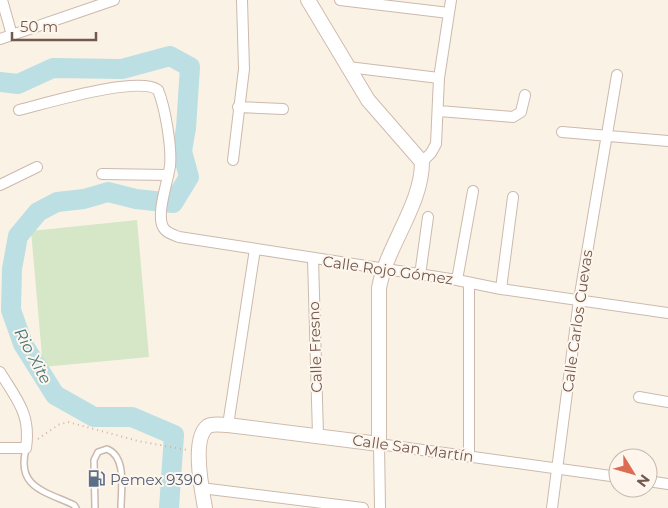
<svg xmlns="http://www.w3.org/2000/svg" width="668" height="508" viewBox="0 0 668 508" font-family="Montserrat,sans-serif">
  <rect width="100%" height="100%" fill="#fbf2e6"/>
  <path fill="#d5e7c6" d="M 137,220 L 149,357 L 43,367 L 31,231 Z"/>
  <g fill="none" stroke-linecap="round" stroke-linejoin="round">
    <path stroke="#bcdfe3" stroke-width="20" d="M 0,82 L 18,84 L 53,68 L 122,69 L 170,56 L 190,67 L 186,128 L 182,151 L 189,177 L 173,203 L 136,199 L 108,192 L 84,199 L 57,202 L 38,212 L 18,236 L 12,269 L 11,310 L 23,344 L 55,395 L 94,417 L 132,417 L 174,435 L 169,508"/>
    <defs>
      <path id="lane" d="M 26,449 C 16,487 44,491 74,505 L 76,508
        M 95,508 L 94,460 L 98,452 L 107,449 C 127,457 121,489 121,508"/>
      <path id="street" d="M 2,0 L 12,35
        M 340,0 L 449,13
        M 0,39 L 114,0
        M 348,67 L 439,78
        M 238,107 L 283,109
        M 19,110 C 44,104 138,75 158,90 C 165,107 172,147 170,166 C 168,181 156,214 163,227 C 166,233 174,235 179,237 L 457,280 L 501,289 L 668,313
        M 439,111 L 513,117 L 521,112 L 525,95
        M 562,132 L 668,141
        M 233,160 L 244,69 L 242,0
        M 422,162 L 431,153 L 436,144 L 439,78 L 451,0
        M 102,174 L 168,175
        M 0,185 L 37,167
        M 313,259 L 318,435
        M 420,275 L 428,217
        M 457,280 L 473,191
        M 469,283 L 469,456
        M 501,289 L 513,197
        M 0,372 C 17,400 31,414 26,448 L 0,448
        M 639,397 L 668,402
        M 228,425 L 255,249
        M 648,481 L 668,484
        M 201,488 L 363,508
        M 380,508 L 379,444 L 618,477
        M 552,508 L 579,300 L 617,75"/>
      <path id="secondary" d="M 205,508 C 202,491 191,438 208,426 C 214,423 222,425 228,425 L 379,444 L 379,288 C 387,245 422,205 422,162 L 368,100 L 308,0"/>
    </defs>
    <use href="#lane" stroke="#ccb9ad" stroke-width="8"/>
    <use href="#street" stroke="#ccb9ad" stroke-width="12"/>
    <use href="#secondary" stroke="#d0bbae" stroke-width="16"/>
    <path stroke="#d3b3a3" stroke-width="2" stroke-dasharray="1 4" stroke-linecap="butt" d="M 38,439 L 58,425 L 68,422 L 138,441 L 187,450"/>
    <use href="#lane" stroke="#fff" stroke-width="5"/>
    <use href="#street" stroke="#fff" stroke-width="10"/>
    <use href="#secondary" stroke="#fff" stroke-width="14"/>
  </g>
  <defs>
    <symbol id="fuel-bare" viewBox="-9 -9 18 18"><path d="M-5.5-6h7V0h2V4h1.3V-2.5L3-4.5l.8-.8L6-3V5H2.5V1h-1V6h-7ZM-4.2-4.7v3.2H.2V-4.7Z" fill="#5c6f8a" stroke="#fef6ec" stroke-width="2.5" paint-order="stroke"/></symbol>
  </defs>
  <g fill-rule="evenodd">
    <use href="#fuel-bare" x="84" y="466" width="25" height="25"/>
  </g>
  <g text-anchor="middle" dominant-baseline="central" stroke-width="4" stroke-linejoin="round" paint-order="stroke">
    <g font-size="15" fill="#72584d" stroke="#fef6ec">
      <text transform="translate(388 270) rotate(8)">Calle Rojo Gómez</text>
      <text transform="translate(577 321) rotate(-82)">Calle Carlos Cuevas</text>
      <text transform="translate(315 347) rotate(-92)">Calle Fresno</text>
      <text transform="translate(413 448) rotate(8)">Calle San Martín</text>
    </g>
    <g font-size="15" fill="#4e5e75" stroke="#fef6ec" text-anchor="start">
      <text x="110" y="479">Pemex 9390</text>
    </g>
    <g font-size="16" font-style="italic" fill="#45777d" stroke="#fef6ec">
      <text transform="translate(33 356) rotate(62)">Rio Xite</text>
    </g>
  </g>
  <g transform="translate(633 473) rotate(127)"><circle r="24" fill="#fef6ec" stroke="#c6b7ac"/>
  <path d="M0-4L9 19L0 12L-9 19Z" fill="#dc6c54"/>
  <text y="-8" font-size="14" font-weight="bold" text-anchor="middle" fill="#72584d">N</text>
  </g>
  <path d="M12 32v8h84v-8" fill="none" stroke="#72584d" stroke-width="2.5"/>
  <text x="20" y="32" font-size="15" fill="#72584d" stroke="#fef6ec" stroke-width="4" paint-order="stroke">50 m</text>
</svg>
